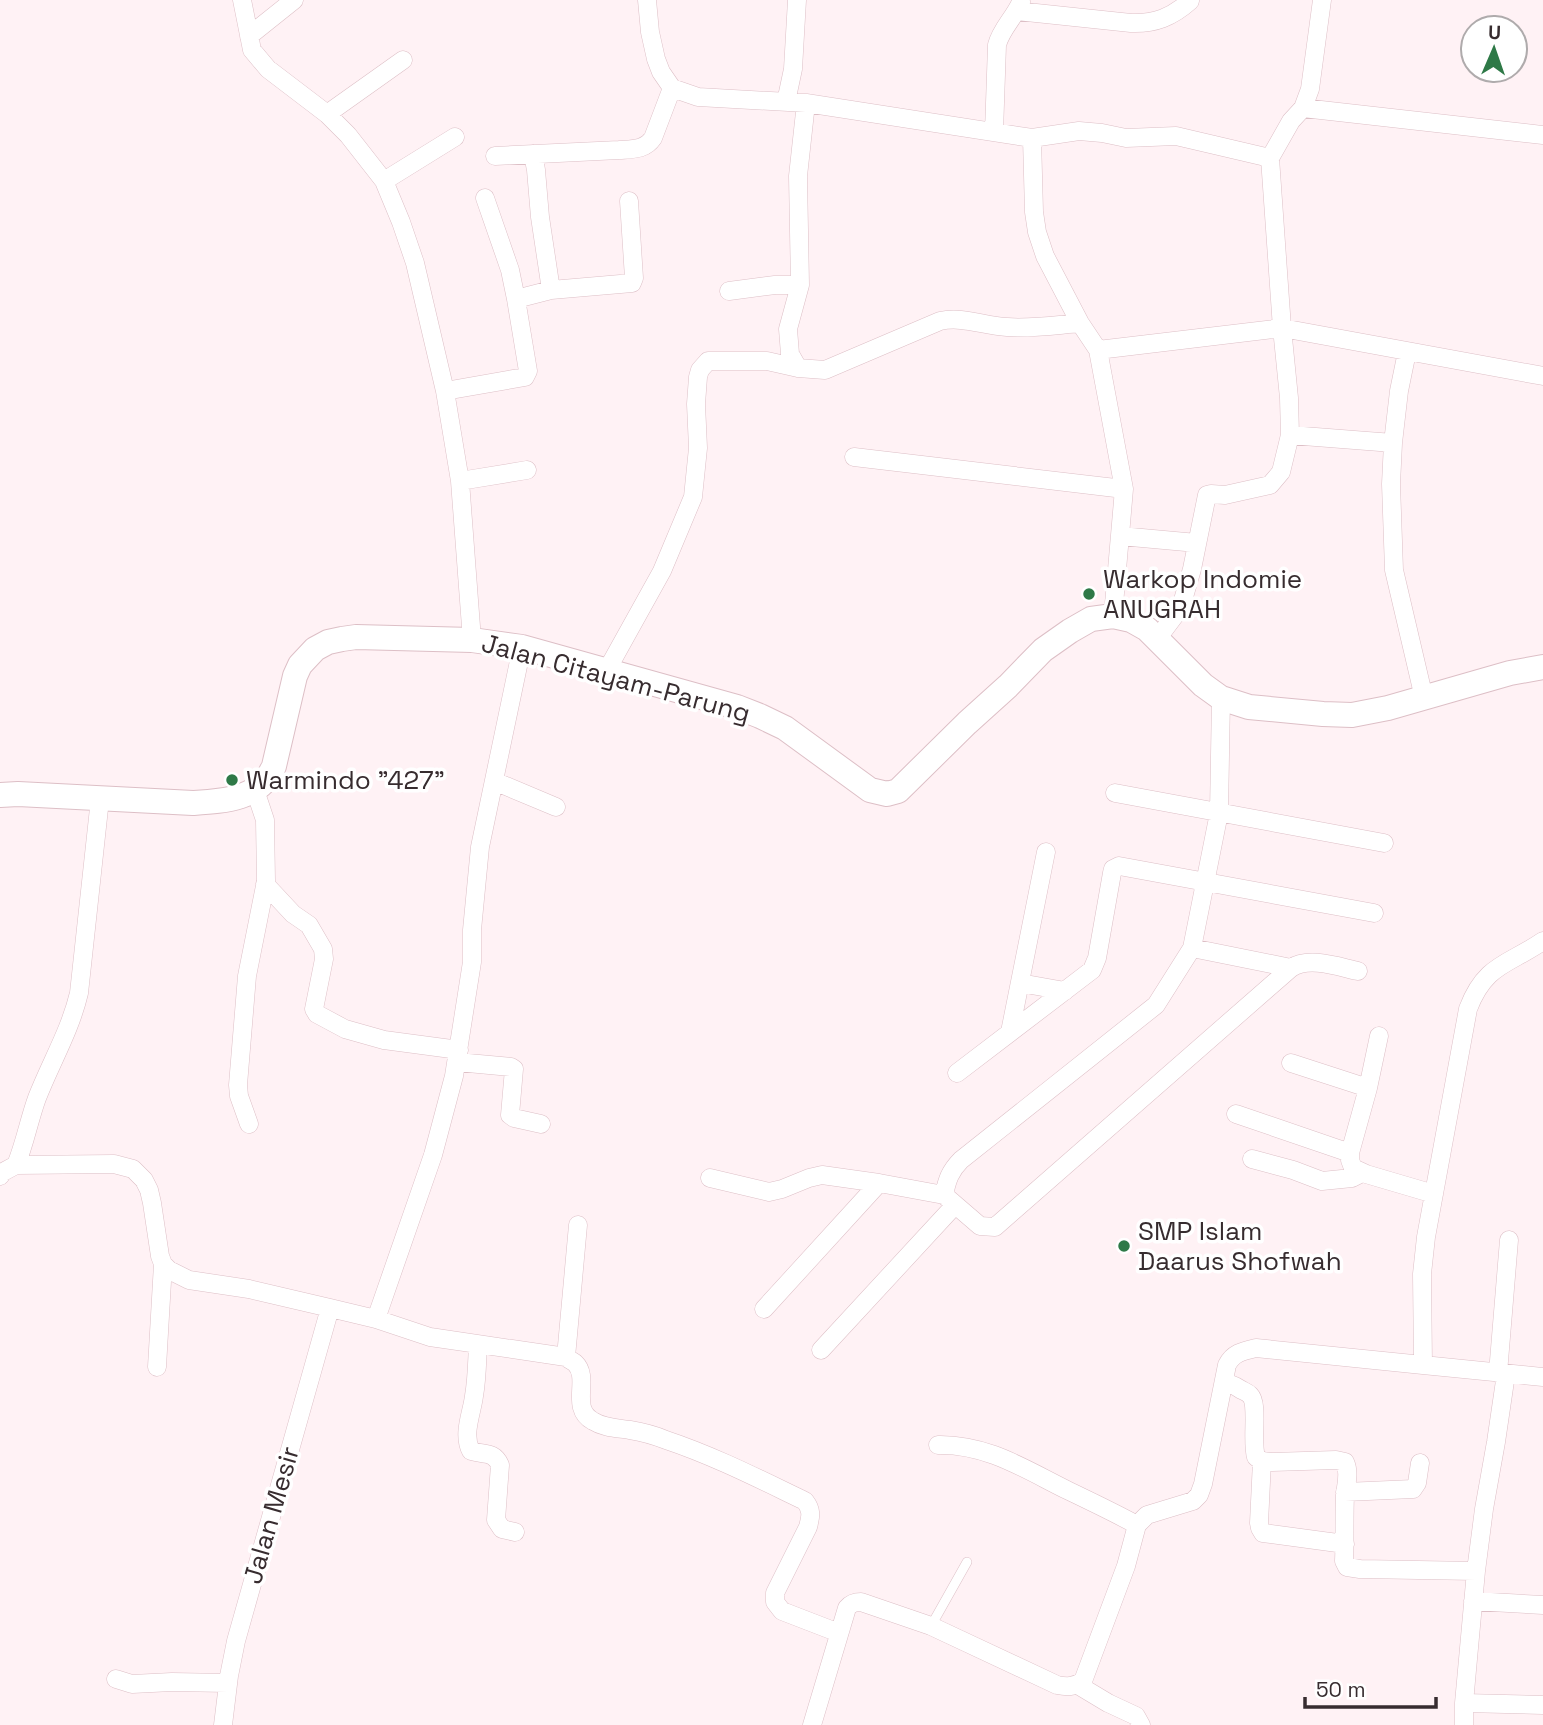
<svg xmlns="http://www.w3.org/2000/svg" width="1543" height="1725" viewBox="0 0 1543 1725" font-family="'Space Grotesk',sans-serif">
  <rect width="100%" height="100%" fill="#fff2f5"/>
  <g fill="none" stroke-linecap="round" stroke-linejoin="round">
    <defs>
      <path id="lane" d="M 931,1626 L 967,1562"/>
      <path id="street" d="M 242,0 L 252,50 L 268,69 L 327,114 L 348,135 L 384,181 L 401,222 L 415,263 L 445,391 L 460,481 L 472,640
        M 647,0 L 650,32 L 656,59 L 661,72 L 672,88 L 698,97 L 806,103 L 1032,138 L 1079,131 L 1102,133 L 1126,138 L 1176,136 L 1270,158
        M 1017,11 L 1131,23 C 1155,24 1172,17 1190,1
        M 249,36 L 294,0
        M 786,102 L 793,69 L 797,0
        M 1303,108 L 1543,135
        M 327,114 L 403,60
        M 994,132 L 997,45 C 1001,29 1014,18 1021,2
        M 1032,138 L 1034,212 L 1037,232 L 1045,256 L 1080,323 L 1098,350 L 1124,489 L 1113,616
        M 533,154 L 536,170 L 540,217 L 551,290
        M 495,156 L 619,150 C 633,149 645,150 653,138 L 672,88
        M 384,181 L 455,137
        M 729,291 L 775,285 L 800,285
        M 516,299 L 551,290 L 632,283 L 634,278 L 629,201
        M 1098,350 L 1282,328 L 1543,376
        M 1407,352 L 1399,391 L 1393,443 L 1391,484 L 1394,570 L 1424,698
        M 798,368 L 790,354 L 788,329 L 800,285 L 798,176 L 806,103
        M 445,391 L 525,377 L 528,371 L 516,299 L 510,270 L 485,198
        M 1290,435 L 1393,443
        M 854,457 L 1124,489
        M 460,481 L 527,470
        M 1120,536 L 1197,543
        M 1157,639 L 1181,607 L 1192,569 L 1207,495 L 1211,494 L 1225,495 L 1270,485 L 1281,472 L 1290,435 L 1289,398 L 1282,328 L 1270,158 L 1291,121 L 1303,108 L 1310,89 L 1322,0
        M 607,670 L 662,571 L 693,497 L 698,448 L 696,404 L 698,377 L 700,370 L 708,361 L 767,361 L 798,368 L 825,370 L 940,321 C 963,316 984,326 1007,327 C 1030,329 1056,325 1080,323
        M 494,781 L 556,807
        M 1115,793 L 1384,843
        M 265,884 L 293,914 L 309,925 L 323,949 L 324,959 L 314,1009 L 317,1014 L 345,1029 L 384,1040 L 459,1050
        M 1543,941 C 1508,965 1485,964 1468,1009 L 1426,1237 L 1422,1274 L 1423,1365 L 1543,1377
        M 1192,948 L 1291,968
        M 1020,983 L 1065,991
        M 1010,1032 L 1046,852
        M 1379,1036 L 1368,1088 L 1350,1153 L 1350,1160 L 1353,1168 L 1366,1174 L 1434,1194
        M 457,1062 L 511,1067 L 514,1069 L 510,1115 L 514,1118 L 541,1124
        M 1291,1063 L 1368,1088
        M 957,1073 L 1092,970 L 1097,958 L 1112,873 L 1113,869 L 1119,866 L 1374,913
        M 1236,1114 L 1350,1153
        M 249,1124 L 239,1096 L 238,1085 L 247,976 L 266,881 L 265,820 L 255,790
        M 1252,1159 L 1293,1170 L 1322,1181 L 1352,1178 L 1362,1173
        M 16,1165 L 114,1164 L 133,1169 L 144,1180 L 149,1190 L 152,1203 L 160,1256 L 163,1264 L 169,1270 L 189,1280 L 249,1289 L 330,1308 L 376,1319 L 430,1337 L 566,1357 C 566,1358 574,1362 575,1363 C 591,1378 569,1408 593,1421 C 604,1428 617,1428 630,1430 C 642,1432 654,1435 666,1440 C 714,1456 759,1479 805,1501 C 812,1510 811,1516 808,1527 L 775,1593 L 775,1602 L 782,1611 L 839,1633
        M 0,1176 L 3,1172 L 16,1165 C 25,1143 29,1120 37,1098 C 51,1062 70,1031 79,993 L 100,799
        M 710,1178 L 769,1192 L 782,1189 L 809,1178 L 822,1175 L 879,1183 L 944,1195 L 980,1226 L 995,1227 L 1291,968 C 1309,956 1339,967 1358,971
        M 944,1195 C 947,1180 950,1171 961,1160 L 1156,1005 L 1192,948 L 1219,813 L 1221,698
        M 764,1309 L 879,1183
        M 376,1319 L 433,1155 L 454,1076 L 472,962 L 472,930 L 480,847 L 522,647
        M 478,1345 C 477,1362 477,1379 474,1396 C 472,1413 462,1434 471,1451 C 484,1455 494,1451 500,1465 L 496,1520 L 502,1529 L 515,1532
        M 821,1350 L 955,1205
        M 566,1357 L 578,1225
        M 157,1367 L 163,1264
        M 1498,1373 L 1509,1240
        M 1224,1383 C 1230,1383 1234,1385 1240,1389 C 1243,1391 1247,1392 1250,1395 C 1259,1404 1251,1441 1256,1457 L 1262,1461 L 1272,1462 L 1336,1460 L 1345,1462 C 1350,1473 1346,1484 1345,1495 C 1344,1517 1345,1539 1344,1561 L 1347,1567 L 1360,1569 L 1476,1571
        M 938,1445 C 988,1444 1026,1470 1069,1491 C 1092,1502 1115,1513 1137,1525
        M 1262,1461 L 1259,1523 L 1260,1528 L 1263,1533 L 1345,1544
        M 1345,1492 L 1413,1489 L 1417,1483 L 1420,1463
        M 1473,1601 L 1543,1605
        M 116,1679 L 132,1684 L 172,1682 L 228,1683
        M 1078,1685 L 1108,1703 L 1136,1716 L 1141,1725
        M 1464,1703 L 1543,1705
        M 223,1725 L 229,1676 L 236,1641 L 330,1308
        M 812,1725 L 847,1608 C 851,1603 855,1602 861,1602 L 931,1626 L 1057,1685 C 1067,1687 1074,1687 1083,1681 L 1126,1566 L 1137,1525 L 1147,1515 L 1193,1501 L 1199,1495 L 1203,1484 L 1227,1365 C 1233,1353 1243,1351 1256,1348 L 1423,1365
        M 1464,1725 L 1464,1703 L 1476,1571 L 1484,1509 L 1496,1442 L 1506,1374"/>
      <path id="secondary" d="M 0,795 L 18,794 L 193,803 C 225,801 261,799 274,766 L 295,676 L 300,665 L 315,649 L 328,642 L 342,639 L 356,637 L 472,640 L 522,647 L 737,707 L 760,716 L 785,728 L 870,790 L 887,794 L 898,791 L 967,723 L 1008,686 L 1043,650 L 1070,631 L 1091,619 L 1113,616 L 1131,620 L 1147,629 L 1203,685 L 1221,698 L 1249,707 L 1323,714 L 1352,715 L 1388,708 L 1510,673 L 1543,667"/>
    </defs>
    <use href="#lane" stroke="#ddbfc6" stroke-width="10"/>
    <use href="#street" stroke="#ddbfc6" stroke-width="19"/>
    <use href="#secondary" stroke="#ddbfc6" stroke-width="26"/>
    <use href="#lane" stroke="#fff" stroke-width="9"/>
    <use href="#street" stroke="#fff" stroke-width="18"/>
    <use href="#secondary" stroke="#fff" stroke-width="24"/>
  </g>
  <g fill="#2e7947" stroke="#fff" stroke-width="2.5">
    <circle cx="1089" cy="594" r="7"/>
    <circle cx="232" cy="780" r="7"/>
    <circle cx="1124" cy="1246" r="7"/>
  </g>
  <g text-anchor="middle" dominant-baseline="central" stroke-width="7" stroke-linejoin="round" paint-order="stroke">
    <g font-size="26" fill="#372c2f" stroke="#fff" text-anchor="start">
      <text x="1103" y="579">Warkop Indomie<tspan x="1103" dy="30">ANUGRAH</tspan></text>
      <text x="246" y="780">Warmindo "427"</text>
      <text x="1138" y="1231">SMP Islam<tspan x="1138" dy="30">Daarus Shofwah</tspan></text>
    </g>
    <g font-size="26" fill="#372c2f" stroke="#fff">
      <text transform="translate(616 678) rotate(15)">Jalan Citayam-Parung</text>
      <text transform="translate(271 1515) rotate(-74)">Jalan Mesir</text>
    </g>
  </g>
  <g transform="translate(1494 49) rotate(2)"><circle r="33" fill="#ffffff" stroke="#afabac" stroke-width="2"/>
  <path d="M0-5L12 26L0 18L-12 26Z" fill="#2e7947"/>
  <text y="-10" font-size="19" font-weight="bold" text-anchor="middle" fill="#372c2f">U</text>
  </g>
  <path d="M1305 1697v10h131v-10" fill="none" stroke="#372c2f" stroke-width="3.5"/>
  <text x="1316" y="1697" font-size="21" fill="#372c2f" stroke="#ffffff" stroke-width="5" paint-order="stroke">50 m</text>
</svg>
